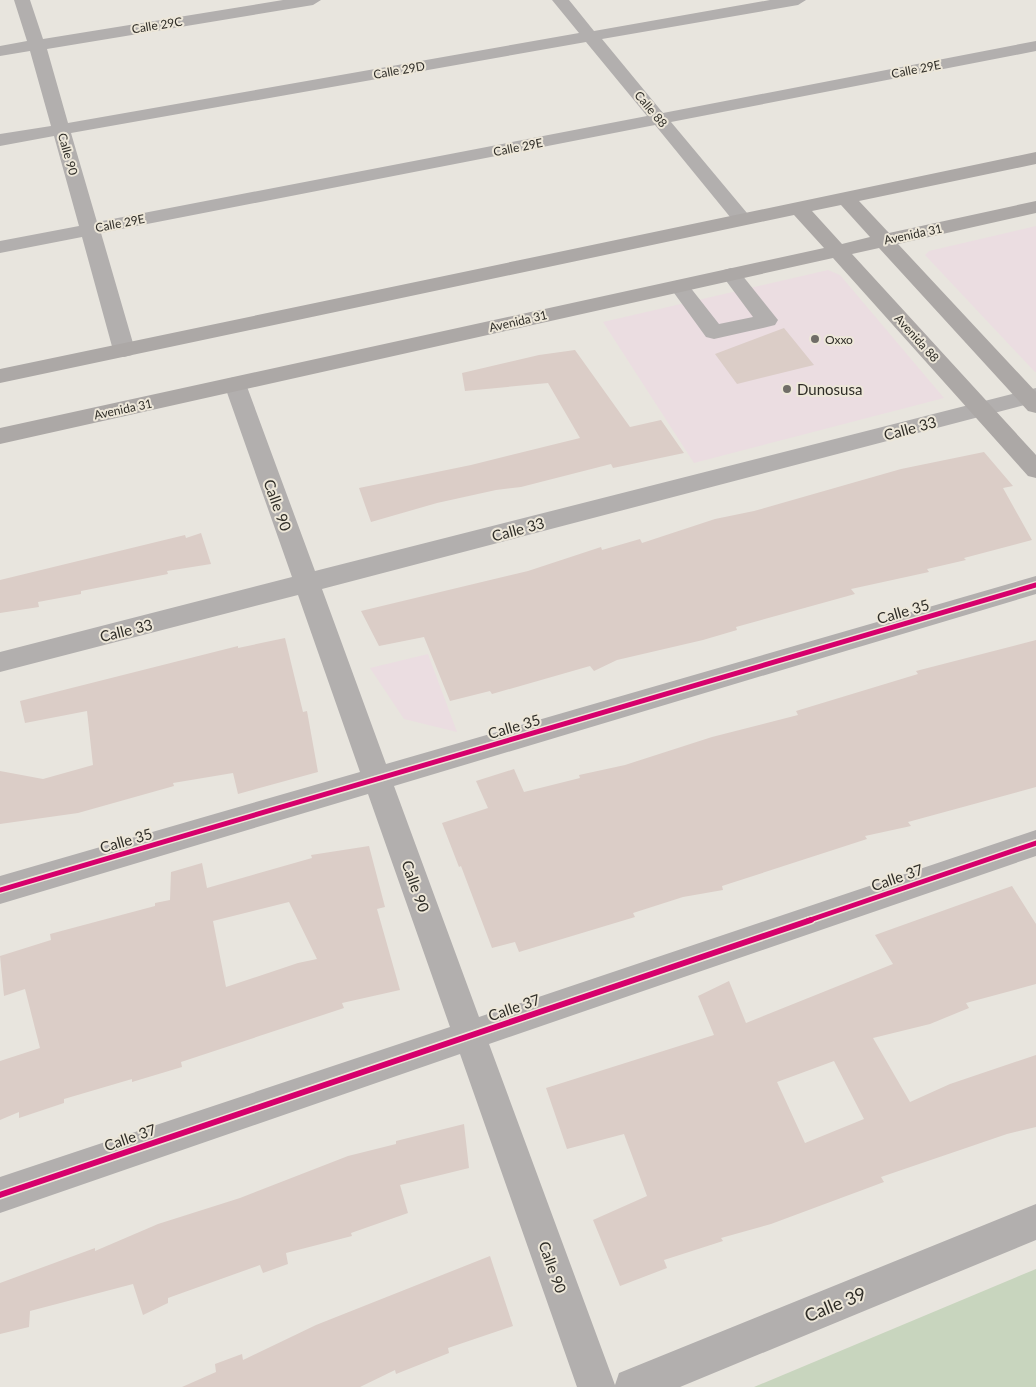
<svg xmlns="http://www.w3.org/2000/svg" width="1036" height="1387" viewBox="0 0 1036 1387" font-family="Lato,sans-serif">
  <rect width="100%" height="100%" fill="#e8e5de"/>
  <path fill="#ebdde1" d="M 1036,226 L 1036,372 L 1035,372 L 925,255 L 929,251 Z
    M 828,270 L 840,275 L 944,398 L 694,463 L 603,322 Z
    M 428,654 L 457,732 L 404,719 L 370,668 Z"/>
  <path fill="#c8d5be" d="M 1036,1269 L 1036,1387 L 754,1387 Z"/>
  <path fill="#dbcdc7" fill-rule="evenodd" d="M 784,328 L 814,365 L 737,384 L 715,354 Z
    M 575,350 L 630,427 L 661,420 L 684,453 L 613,468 L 611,464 L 521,487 L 496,490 L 437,503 L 371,522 L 359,488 L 471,465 L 580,438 L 548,383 L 465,391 L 462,373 L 539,355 Z
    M 984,452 L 1013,486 L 1003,488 L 1032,540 L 964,558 L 966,560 L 927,569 L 929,572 L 851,589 L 855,594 L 736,627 L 737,630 L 703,640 L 617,660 L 594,671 L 590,666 L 492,694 L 490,691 L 450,701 L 424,637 L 379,646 L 361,611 L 528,571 L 601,547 L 602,550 L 640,539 L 642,543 L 715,519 L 754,511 L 901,469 Z
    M 201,533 L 211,564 L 167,571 L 168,574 L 81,591 L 81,594 L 38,602 L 39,607 L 0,613 L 0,580 L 185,535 L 186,538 Z
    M 285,638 L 303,712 L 307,711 L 318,772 L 238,794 L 233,773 L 173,783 L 174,786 L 78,813 L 0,824 L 0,771 L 43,779 L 93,765 L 87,711 L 25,723 L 20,701 L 238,646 L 238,648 Z
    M 1036,640 L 1036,787 L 908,822 L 911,826 L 865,836 L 867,839 L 722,886 L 723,890 L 683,897 L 633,913 L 635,917 L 519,952 L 515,942 L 492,948 L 461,866 L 459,867 L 442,823 L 488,808 L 476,781 L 514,769 L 524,792 L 580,778 L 579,775 L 625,765 L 712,737 L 798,715 L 796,711 L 918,674 L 916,671 Z
    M 369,846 L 385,907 L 377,909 L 400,990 L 342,1003 L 344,1008 L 181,1062 L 182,1067 L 132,1082 L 132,1079 L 64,1099 L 64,1103 L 19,1118 L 19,1112 L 0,1120 L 0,1061 L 40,1048 L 25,989 L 4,996 L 0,956 L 51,940 L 50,934 L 155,906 L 155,903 L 170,900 L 171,872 L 202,863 L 207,888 L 312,858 L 311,855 ZM 289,902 L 317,959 L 298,963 L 226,987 L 213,921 Z
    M 1012,886 L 1036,924 L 1036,984 L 966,1003 L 969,1008 L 930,1024 L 873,1038 L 910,1102 L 950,1084 L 1036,1055 L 1036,1127 L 1007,1134 L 881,1177 L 884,1182 L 771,1224 L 721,1238 L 723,1241 L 664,1260 L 667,1268 L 620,1286 L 593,1220 L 647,1196 L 624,1134 L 567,1149 L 546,1088 L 714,1035 L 698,996 L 729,981 L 746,1023 L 893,964 L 875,935 ZM 834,1061 L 864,1119 L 805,1143 L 777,1082 Z
    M 464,1124 L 469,1168 L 400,1185 L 408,1213 L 351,1233 L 352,1236 L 286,1253 L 288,1264 L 263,1273 L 260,1265 L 168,1298 L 168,1303 L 143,1315 L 133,1284 L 30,1311 L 29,1327 L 0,1334 L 0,1283 L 95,1248 L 95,1251 L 158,1224 L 240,1198 L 348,1156 L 396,1144 L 396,1141 Z
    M 490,1256 L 513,1326 L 448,1348 L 449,1353 L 396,1374 L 395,1370 L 360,1387 L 182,1387 L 216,1372 L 215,1364 L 242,1354 L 243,1360 L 316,1325 Z"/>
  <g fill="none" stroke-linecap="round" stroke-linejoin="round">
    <path fill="#b2afae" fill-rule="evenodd" d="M 14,0 L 30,0 L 43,39 L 283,0 L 321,0 L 313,5 L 47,49 L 68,123 L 579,33 L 552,0 L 569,0 L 594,31 L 770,0 L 806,0 L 798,5 L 602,39 L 663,113 L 1036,41 L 1036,51 L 671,122 L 752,219 L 749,223 L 735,223 L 655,125 L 101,233 L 135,350 L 132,355 L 124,357 L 116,355 L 113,350 L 82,237 L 0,253 L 0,241 L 79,226 L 54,136 L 0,146 L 0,134 L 51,126 L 30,51 L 0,56 L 0,46 L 27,41 ZM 586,42 L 647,116 L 97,222 L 71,133 Z
      M 731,268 L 738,270 L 778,320 L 775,325 L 767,327 L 714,339 L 706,337 L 669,286 L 672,282 L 679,280 L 686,282 L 719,324 L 753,317 L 721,274 L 724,270 Z
      M 235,377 L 243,379 L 246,384 L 315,571 L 1036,388 L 1036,402 L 322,589 L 386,764 L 1036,576 L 1036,594 L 394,786 L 479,1017 L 1036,830 L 1036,856 L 489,1044 L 615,1385 L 619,1373 L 1036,1204 L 1036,1240 L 680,1387 L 577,1387 L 460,1054 L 0,1213 L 0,1177 L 450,1027 L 368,794 L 0,904 L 0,876 L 360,772 L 298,595 L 0,672 L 0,652 L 292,577 L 224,384 L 227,379 Z"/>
    <path fill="#aca8a6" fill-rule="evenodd" d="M 1036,152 L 1036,164 L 859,201 L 889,233 L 1036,201 L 1036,213 L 898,244 L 1036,392 L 1036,413 L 1028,411 L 879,248 L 852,254 L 1036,455 L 1036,478 L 1028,476 L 833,258 L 0,444 L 0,428 L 824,248 L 794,215 L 0,383 L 0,369 ZM 841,205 L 870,237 L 842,244 L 812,211 Z"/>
    <defs>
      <path id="cycleway-far1" d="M 0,890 L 1036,585
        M 807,921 L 1036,843"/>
      <path id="cycleway" d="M 0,1195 L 811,920"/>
    </defs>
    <use href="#cycleway-far1" stroke="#ede7d9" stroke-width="8"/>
    <use href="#cycleway" stroke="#ede7d9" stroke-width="9"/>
    <use href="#cycleway-far1" stroke="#d6006c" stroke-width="5"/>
    <use href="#cycleway" stroke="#d6006c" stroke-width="6"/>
  </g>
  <g fill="#706d67" stroke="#ede7d9" stroke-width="2">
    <circle cx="815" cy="339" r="5"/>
    <circle cx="787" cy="389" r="5"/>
  </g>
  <g text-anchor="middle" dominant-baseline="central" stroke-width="4" stroke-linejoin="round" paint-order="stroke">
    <g font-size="12" fill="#2f2d27" stroke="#ede7d9">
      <text transform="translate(157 25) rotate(-9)">Calle 29C</text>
      <text transform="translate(916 69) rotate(-11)">Calle 29E</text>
      <text transform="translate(399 70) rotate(-10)">Calle 29D</text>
      <text transform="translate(651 109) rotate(50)">Calle 88</text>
      <text transform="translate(518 147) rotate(-11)">Calle 29E</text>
      <text transform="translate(68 154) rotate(74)">Calle 90</text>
      <text transform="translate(120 223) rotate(-11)">Calle 29E</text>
      <text transform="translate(913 234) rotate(-12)">Avenida 31</text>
      <text transform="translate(518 321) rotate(-13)">Avenida 31</text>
      <text transform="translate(917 338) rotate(48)">Avenida 88</text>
      <text transform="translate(123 409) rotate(-12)">Avenida 31</text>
    </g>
    <g font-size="12" fill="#2f2d27" stroke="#ede7d9" text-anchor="start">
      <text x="825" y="339">Oxxo</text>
    </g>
    <g font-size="15" fill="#2f2d27" stroke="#ede7d9" text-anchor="start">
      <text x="797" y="389">Dunosusa</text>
    </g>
    <g font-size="15" fill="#2f2d27" stroke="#ede7d9">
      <text transform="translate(910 428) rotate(-15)">Calle 33</text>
      <text transform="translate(278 505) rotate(70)">Calle 90</text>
      <text transform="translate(518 529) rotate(-15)">Calle 33</text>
      <text transform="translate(903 611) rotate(-16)">Calle 35</text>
      <text transform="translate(126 630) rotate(-14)">Calle 33</text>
      <text transform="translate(514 726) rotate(-16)">Calle 35</text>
      <text transform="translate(126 840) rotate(-16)">Calle 35</text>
      <text transform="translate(897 877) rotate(-19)">Calle 37</text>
      <text transform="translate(416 886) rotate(70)">Calle 90</text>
      <text transform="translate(514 1007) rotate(-19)">Calle 37</text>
      <text transform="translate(130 1137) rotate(-19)">Calle 37</text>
      <text transform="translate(553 1267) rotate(70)">Calle 90</text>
    </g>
    <g font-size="18" fill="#2f2d27" stroke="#ede7d9">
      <text transform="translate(835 1304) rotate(-22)">Calle 39</text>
    </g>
  </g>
</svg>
